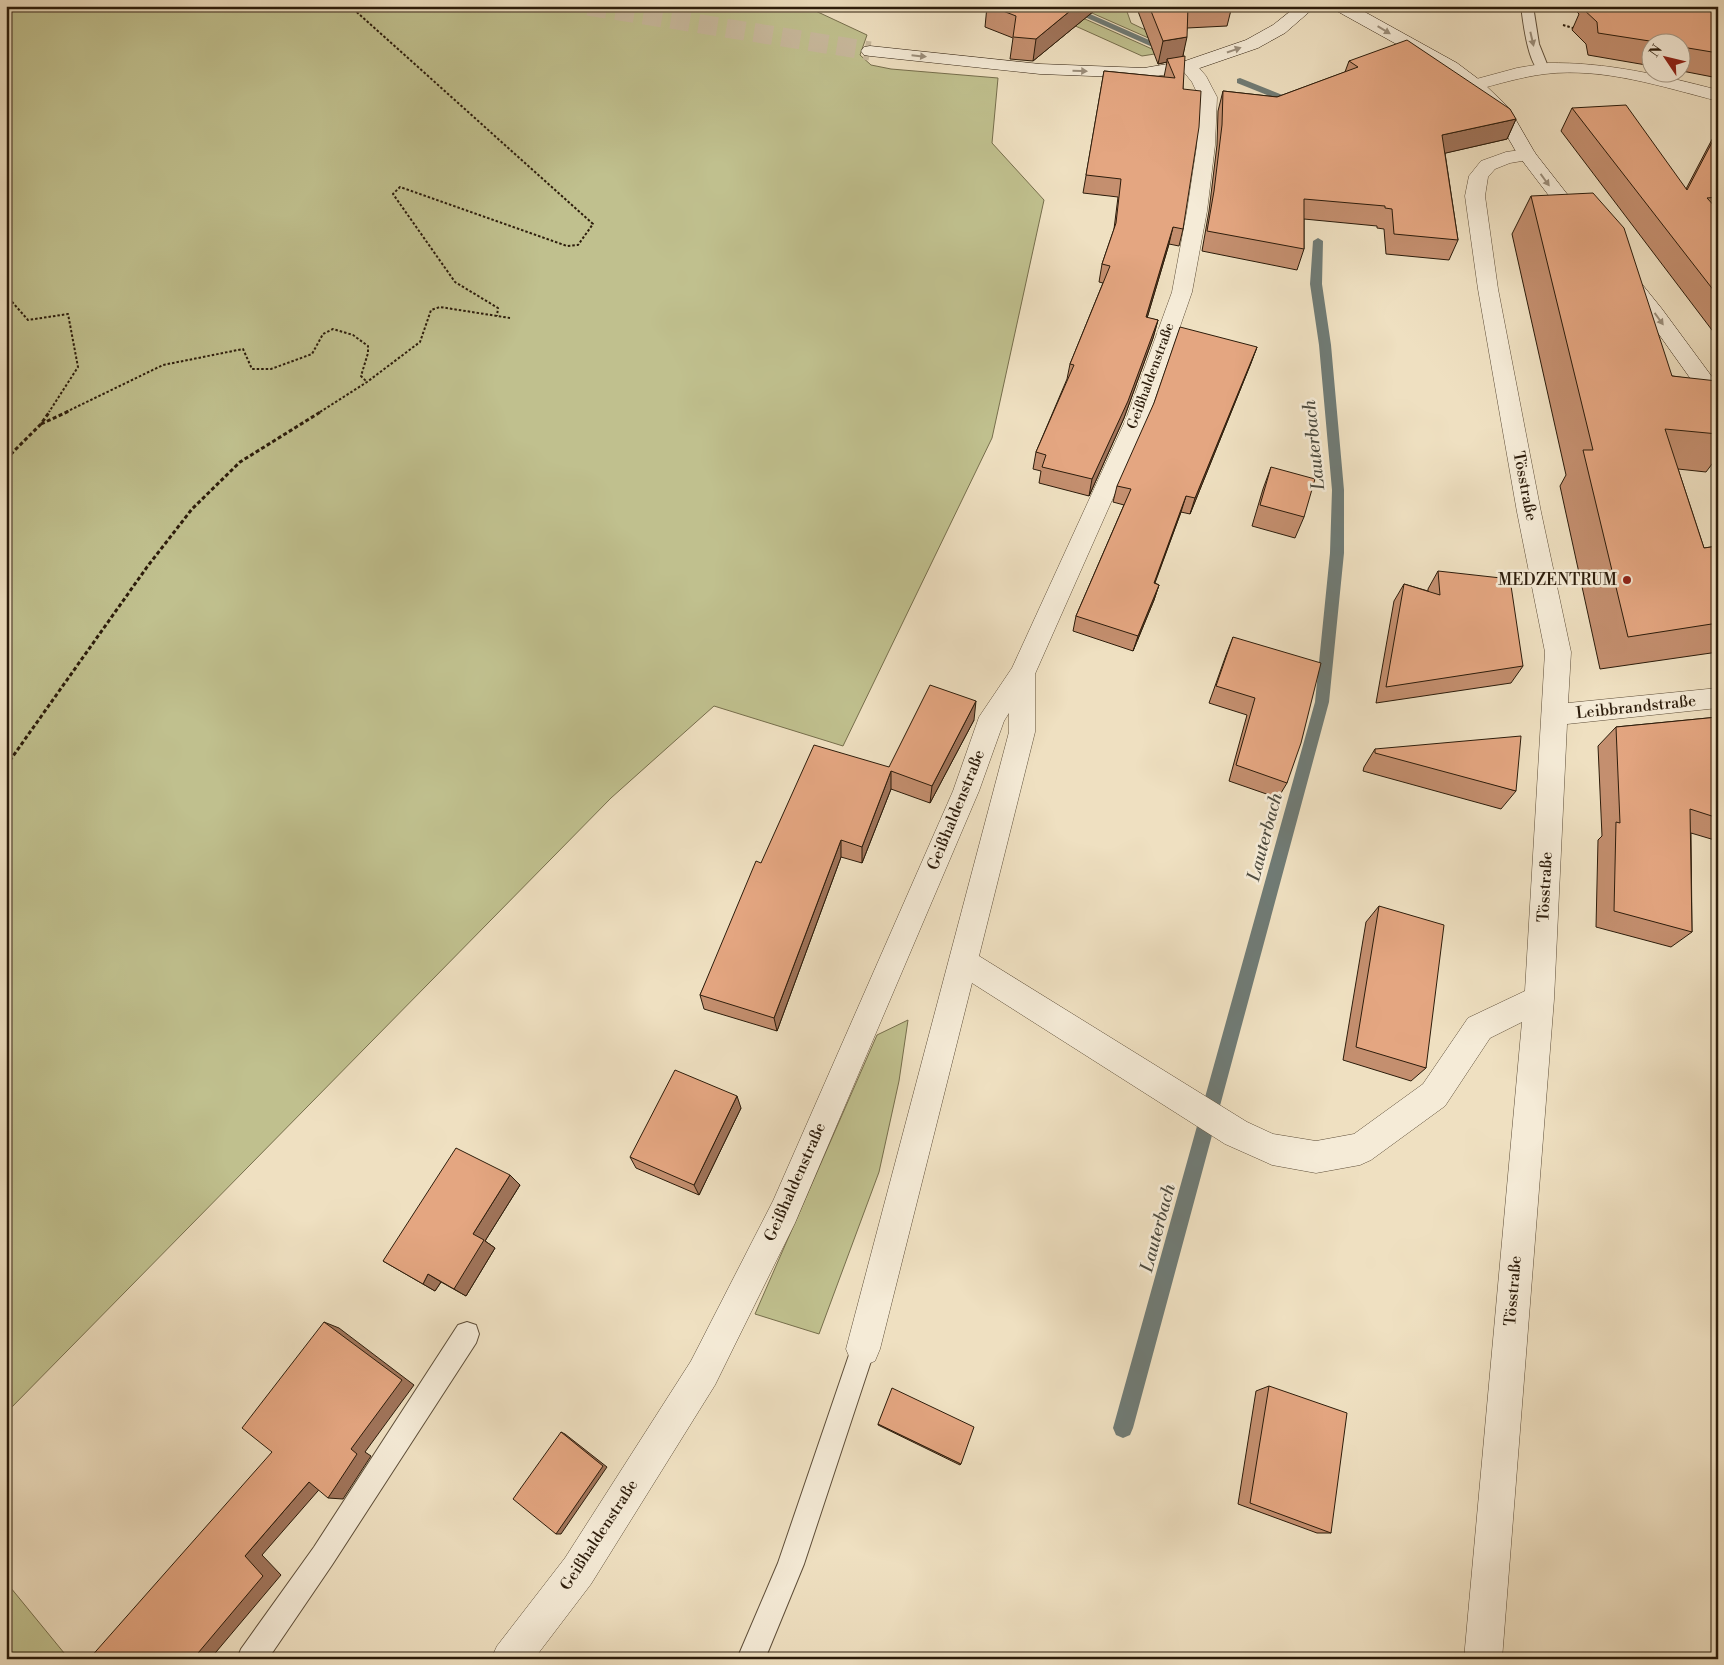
<svg xmlns="http://www.w3.org/2000/svg" width="1724" height="1665" viewBox="0 0 1724 1665" font-family="'Libre Bodoni',serif">
  <rect width="100%" height="100%" fill="#efe0c1"/>
  <filter id="stains"><feTurbulence type="fractalNoise" baseFrequency=".004" numOctaves="4"/><feColorMatrix values="0 0 0 0 .2 0 0 0 0 .09 0 0 0 0 .02 0 0 0 .5 -.17"/></filter>
  <radialGradient id="worn" r=".72"><stop offset=".6" stop-color="#630" stop-opacity="0"/><stop offset="1" stop-color="#630" stop-opacity=".3"/></radialGradient>
  <path fill="#c0c08e" stroke="#766e4c" d="M 6,6 L 805,6 L 867,35 L 860,55 L 871,65 L 891,69 L 998,78 L 992,143 L 1044,200 L 992,438 L 843,746 L 714,706 L 611,798 L 6,1413 Z
    M 1031,6 L 1056,6 L 1161,53 L 1142,56 Z
    M 1076,6 L 1125,6 L 1131,23 L 1185,49 L 1178,51 Z
    M 908,1020 L 899,1081 L 879,1172 L 819,1334 L 755,1314 L 877,1035 Z
    M 6,1582 L 69,1659 L 6,1659 Z"/>
  <g fill="none" stroke-linecap="round" stroke-linejoin="round">
    <path fill="#707b75" fill-rule="evenodd" d="M 1060,6 L 1072,6 L 1174,51 L 1172,53 L 1166,53 Z
      M 1240,78 L 1300,102 L 1302,104 L 1300,106 L 1294,106 L 1237,83 L 1237,79 Z
      M 1318,238 L 1323,241 L 1322,284 L 1331,345 L 1344,490 L 1344,553 L 1329,702 L 1133,1428 L 1130,1435 L 1123,1438 L 1116,1435 L 1113,1428 L 1315,702 L 1330,553 L 1332,490 L 1319,345 L 1310,284 L 1313,241 Z"/>
    <path stroke="#c8b99d" stroke-width="19" stroke-dasharray="19 9" stroke-linecap="butt" d="M 588,6 L 870,51"/>
    <defs>
      <path id="lane" d="M 1521,6 L 1533,6 L 1539,44 L 1549,69 L 1548,72 L 1543,73 C 1528,69 1523,20 1521,6 Z
        M 467,1322 L 476,1325 L 479,1334 L 476,1343 L 332,1565 L 268,1659 L 237,1659 L 241,1649 L 314,1547 L 458,1325 Z
        M 863,1337 L 872,1340 L 875,1349 L 804,1564 L 765,1659 L 737,1659 L 778,1563 L 851,1349 L 854,1340 Z"/>
      <path id="street" d="M 1188,61 L 1194,62 L 1206,76 L 1217,97 L 1215,145 L 1207,211 L 1192,292 L 1148,419 L 1035,674 L 1035,732 L 979,956 L 1247,1122 L 1273,1134 L 1316,1141 L 1354,1134 L 1423,1084 L 1468,1018 L 1525,991 L 1545,652 L 1517,512 L 1478,289 L 1465,196 L 1469,176 L 1481,161 L 1506,152 L 1527,149 L 1534,151 L 1536,155 L 1534,159 L 1510,163 L 1495,169 L 1488,177 L 1485,196 L 1498,289 L 1541,512 L 1571,652 L 1568,703 L 1718,688 L 1718,708 L 1567,724 L 1554,999 L 1502,1659 L 1464,1659 L 1522,1022 L 1490,1038 L 1445,1106 L 1371,1160 L 1360,1165 L 1316,1173 L 1272,1165 L 1261,1160 L 1225,1144 L 972,983 L 880,1349 L 875,1361 L 863,1366 L 851,1361 L 846,1349 L 1009,732 L 1009,713 L 1004,721 L 979,791 L 795,1223 L 715,1385 L 591,1584 L 534,1659 L 491,1659 L 497,1646 L 565,1558 L 691,1361 L 773,1201 L 953,791 L 979,717 L 1012,668 L 1126,419 L 1172,292 L 1187,211 L 1197,145 L 1199,97 L 1192,82 L 1179,66 L 1182,62 Z
        M 1548,63 C 1606,62 1661,75 1718,90 L 1718,101 C 1662,87 1604,67 1545,74 C 1521,77 1499,84 1475,90 L 1469,89 L 1466,85 L 1469,81 L 1517,68 Z"/>
      <path id="secondary" d="M 1297,6 L 1316,6 L 1285,33 L 1258,48 L 1194,70 L 1144,78 L 1040,74 L 870,56 L 864,55 L 861,51 L 864,47 L 870,46 L 1040,64 L 1144,68 L 1185,61 L 1246,40 L 1273,25 Z
        M 1333,6 L 1354,6 L 1457,63 L 1481,81 L 1509,108 L 1535,153 L 1589,222 L 1586,226 L 1579,228 L 1572,226 L 1518,155 L 1495,115 L 1469,89 L 1445,71 L 1335,10 Z
        M 1626,271 L 1633,273 L 1662,309 L 1718,385 L 1718,409 L 1710,406 L 1648,319 L 1619,283 L 1616,278 L 1619,273 Z"/>
    </defs>
    <use href="#lane" stroke="#5d4d38" stroke-width="2"/>
    <use href="#street" stroke="#5d4d38" stroke-width="1"/>
    <use href="#secondary" stroke="#2c1c0b" stroke-width="1"/>
    <path stroke="#2c1c0b" stroke-width="2" stroke-dasharray="2.5 2" stroke-linecap="butt" d="M 350,6 L 593,224 L 578,245 L 567,246 L 400,187 L 393,194 L 455,282 L 498,308 L 497,316
      M 1563,8 L 1570,10
      M 1563,25 L 1573,28
      M 6,295 L 28,320 L 68,314 L 78,367 L 49,412
      M 66,412 L 163,365 L 243,349 L 252,369 L 271,369 L 312,354 L 323,334 L 333,329 L 353,335 L 368,346 L 368,353 L 361,376 L 367,382
      M 320,412 L 367,382 L 420,342 L 431,310 L 440,307 L 510,318"/>
    <path stroke="#2c1c0b" stroke-width="3" stroke-dasharray="4 2.5" stroke-linecap="butt" d="M 41,424 L 69,411
      M 6,459 L 41,424 L 50,411
      M 6,766 L 147,567 L 192,509 L 240,462 L 322,411"/>
    <use href="#lane" fill="#f5ebd7" fill-rule="evenodd"/>
    <use href="#street" fill="#f5ebd7" fill-rule="evenodd"/>
    <use href="#secondary" fill="#f5ebd7" fill-rule="evenodd"/>
  </g>
  <path fill="#c48f6f" stroke="#2c1c0b" d="M 987,6 L 1100,6 L 1033,61 L 1010,59 L 1013,38 L 985,27 Z
    M 1136,6 L 1232,6 L 1227,26 L 1187,28 L 1183,56 L 1183,229 L 1179,246 L 1169,244 L 1147,318 L 1158,320 L 1153,338 L 1124,418 L 1089,496 L 1039,483 L 1041,471 L 1033,469 L 1036,452 L 1067,379 L 1070,364 L 1103,283 L 1099,282 L 1102,264 L 1114,229 L 1118,197 L 1083,193 L 1104,71 L 1164,77 L 1167,62 L 1158,64 Z
    M 1571,6 L 1718,6 L 1718,78 L 1682,71 L 1682,42 L 1652,42 L 1652,66 L 1588,55 L 1586,44 L 1572,30 L 1579,14 Z
    M 1349,61 L 1516,119 L 1507,139 L 1445,153 L 1458,240 L 1449,260 L 1386,254 L 1384,229 L 1377,228 L 1377,226 L 1304,219 L 1304,249 L 1297,270 L 1202,251 L 1209,211 L 1217,145 L 1218,111 L 1223,91 L 1277,97 L 1345,72 Z
    M 1572,108 L 1686,189 L 1718,128 L 1718,338 L 1561,131 Z
    M 1531,196 L 1672,376 L 1718,383 L 1718,456 L 1706,472 L 1678,469 L 1704,548 L 1718,546 L 1718,652 L 1600,669 L 1560,486 L 1566,475 L 1512,234 Z
    M 1257,347 L 1251,363 L 1190,514 L 1181,512 L 1155,583 L 1159,585 L 1154,600 L 1133,651 L 1073,631 L 1076,616 L 1124,505 L 1113,502 L 1117,486 Z
    M 1271,467 L 1304,517 L 1295,538 L 1252,526 L 1263,489 Z
    M 1438,571 L 1523,666 L 1511,683 L 1376,703 L 1394,601 L 1404,584 L 1428,591 L 1428,589 Z
    M 1233,637 L 1287,783 L 1278,798 L 1229,781 L 1247,715 L 1209,703 L 1226,655 Z
    M 1718,717 L 1718,841 L 1691,833 L 1692,932 L 1671,947 L 1596,927 L 1598,840 L 1602,836 L 1598,746 L 1616,727 Z
    M 974,720 L 930,803 L 891,789 L 862,863 L 841,857 L 777,1031 L 704,1009 L 700,995 L 761,863 L 889,767 Z
    M 1375,749 L 1516,791 L 1501,809 L 1363,771 L 1364,767 Z
    M 1379,906 L 1426,1068 L 1411,1081 L 1343,1060 L 1366,922 Z
    M 741,1108 L 699,1195 L 636,1168 L 630,1157 Z
    M 520,1185 L 485,1241 L 495,1248 L 466,1296 L 441,1282 L 435,1291 L 383,1261 Z
    M 1269,1386 L 1331,1533 L 1317,1533 L 1238,1504 L 1256,1391 Z
    M 878,1424 L 961,1464 L 960,1465 L 878,1425 Z"/>
  <path fill="#a0745a" stroke="#2c1c0b" d="M 1076,6 L 1100,6 L 1033,61 L 1036,39 Z
    M 1187,37 L 1182,60 L 1167,59 L 1167,62 L 1158,64 L 1163,41 Z
    M 1516,119 L 1507,139 L 1433,156 L 1442,135 Z
    M 1173,227 L 1169,244 L 1142,335 L 1146,317 Z
    M 1158,320 L 1153,338 L 1124,418 L 1089,496 L 1092,479 Z
    M 1257,347 L 1251,363 L 1190,514 L 1195,498 Z
    M 1186,496 L 1181,512 L 1149,598 L 1154,583 Z
    M 1159,585 L 1154,600 L 1133,651 L 1138,636 Z
    M 976,701 L 974,720 L 930,803 L 932,786 Z
    M 891,771 L 891,789 L 862,863 L 862,847 Z
    M 841,840 L 841,857 L 777,1031 L 774,1018 Z
    M 737,1096 L 741,1108 L 699,1195 L 694,1185 Z
    M 510,1175 L 520,1185 L 485,1241 L 495,1248 L 466,1296 L 454,1289 L 473,1234 Z
    M 428,1274 L 441,1282 L 435,1291 L 423,1284 Z
    M 324,1322 L 339,1328 L 414,1385 L 365,1452 L 371,1456 L 343,1499 L 328,1498 Z
    M 561,1432 L 565,1434 L 607,1467 L 561,1534 L 556,1534 Z
    M 309,1482 L 324,1484 L 262,1555 L 281,1575 L 211,1658 L 212,1659 L 193,1659 L 245,1556 Z"/>
  <path fill="#e4a681" stroke="#2c1c0b" d="M 990,6 L 1076,6 L 1036,39 L 1013,37 L 1016,16 Z
    M 1149,6 L 1188,6 L 1187,37 L 1163,41 Z
    M 1583,6 L 1718,6 L 1718,53 L 1682,47 L 1682,42 L 1656,42 L 1598,33 L 1597,22 L 1582,8 Z
    M 1407,40 L 1510,109 L 1516,119 L 1442,135 L 1458,240 L 1394,234 L 1392,209 L 1385,208 L 1385,206 L 1304,199 L 1304,249 L 1207,231 L 1214,191 L 1222,125 L 1223,91 L 1277,97 L 1358,67 L 1349,61 Z
    M 1185,56 L 1183,89 L 1201,91 L 1199,127 L 1183,229 L 1173,227 L 1146,317 L 1158,320 L 1128,401 L 1092,479 L 1042,467 L 1046,455 L 1036,452 L 1074,365 L 1070,364 L 1110,266 L 1102,264 L 1116,223 L 1121,179 L 1086,175 L 1104,71 L 1175,78 L 1167,59 Z
    M 1626,105 L 1687,190 L 1718,131 L 1718,197 L 1707,198 L 1718,210 L 1718,296 L 1572,108 Z
    M 1593,193 L 1624,228 L 1672,376 L 1717,381 L 1718,383 L 1718,434 L 1665,429 L 1704,548 L 1718,546 L 1718,623 L 1628,637 L 1583,450 L 1593,450 L 1531,196 Z
    M 1180,327 L 1257,347 L 1195,498 L 1186,496 L 1154,583 L 1159,585 L 1138,636 L 1076,616 L 1131,489 L 1117,486 L 1154,403 Z
    M 1271,467 L 1315,479 L 1304,517 L 1260,505 Z
    M 1438,571 L 1510,579 L 1523,666 L 1386,687 L 1404,584 L 1440,595 Z
    M 1233,637 L 1321,663 L 1301,743 L 1287,783 L 1236,765 L 1255,698 L 1216,686 Z
    M 930,685 L 976,701 L 932,786 L 891,771 L 862,847 L 841,840 L 774,1018 L 700,995 L 756,861 L 761,863 L 814,745 L 889,767 Z
    M 1718,717 L 1718,818 L 1690,809 L 1692,932 L 1614,911 L 1616,822 L 1620,823 L 1616,727 Z
    M 1521,736 L 1516,791 L 1375,753 L 1375,749 Z
    M 1379,906 L 1444,925 L 1426,1068 L 1356,1047 Z
    M 675,1070 L 737,1096 L 694,1185 L 630,1157 Z
    M 456,1148 L 510,1175 L 473,1234 L 484,1240 L 454,1289 L 428,1274 L 423,1284 L 383,1261 Z
    M 324,1322 L 402,1380 L 351,1449 L 357,1454 L 328,1498 L 309,1482 L 245,1556 L 263,1576 L 193,1659 L 89,1659 L 272,1452 L 242,1428 Z
    M 1269,1386 L 1347,1413 L 1331,1533 L 1250,1503 Z
    M 892,1388 L 974,1427 L 961,1464 L 878,1424 Z
    M 561,1432 L 603,1466 L 556,1534 L 513,1499 Z"/>
  <defs><path id="oneway-solid" d="M-6-.8H1V-3.2L6.5 0L1 3.2V.8H-6Z" transform="scale(1.25)"/></defs>
  <g fill="#9b8e7b">
    <use href="#oneway-solid" transform="translate(1384 30) rotate(31)"/>
    <use href="#oneway-solid" transform="translate(1532 39) rotate(77)"/>
    <use href="#oneway-solid" transform="translate(1234 50) rotate(-19)"/>
    <use href="#oneway-solid" transform="translate(919 56) rotate(6)"/>
    <use href="#oneway-solid" transform="translate(1080 71) rotate(2)"/>
    <use href="#oneway-solid" transform="translate(1545 180) rotate(54)"/>
    <use href="#oneway-solid" transform="translate(1659 319) rotate(54)"/>
  </g>
  <circle fill="#8f2418" stroke="#f5ebd7" stroke-width="2" cx="1627" cy="580" r="5"/>
  <g text-anchor="middle" dominant-baseline="central" stroke-width="5" stroke-linejoin="round" paint-order="stroke">
    <g font-size="14" fill="#2c1c0b" stroke="#f5ebd7">
      <text transform="translate(1151 376) rotate(-70)">Geißhaldenstraße</text>
    </g>
    <g font-size="16" fill="#2c1c0b" stroke="#f5ebd7">
      <text transform="translate(1525 486) rotate(79)">Tösstraße</text>
      <text transform="translate(1636 707) rotate(-6)">Leibbrandstraße</text>
      <text transform="translate(956 810) rotate(-68)">Geißhaldenstraße</text>
      <text transform="translate(1545 887) rotate(-87)">Tösstraße</text>
      <text transform="translate(795 1182) rotate(-66)">Geißhaldenstraße</text>
      <text transform="translate(1513 1291) rotate(-85)">Tösstraße</text>
      <text transform="translate(599 1535) rotate(-57)">Geißhaldenstraße</text>
    </g>
    <g font-size="16" fill="#2c1c0b" stroke="#f5ebd7" text-anchor="end">
      <text x="1617" y="580">MEDZENTRUM</text>
    </g>
    <g font-size="18" font-style="italic" fill="#4e4c40" stroke="#f5ebd7">
      <text transform="translate(1314 445) rotate(-96)">Lauterbach</text>
      <text transform="translate(1265 837) rotate(-75)">Lauterbach</text>
      <text transform="translate(1158 1228) rotate(-75)">Lauterbach</text>
    </g>
  </g>
  <rect width="1724" height="1665" fill="none" stroke="#efe0c1" stroke-width="25"/>
  <rect x="8" y="8" width="1709" height="1650" fill="none" stroke="#2c1c0b" stroke-width="2.5"/>
  <rect x="12" y="12" width="1699" height="1640" fill="none" stroke="#2c1c0b"/>
  <g transform="translate(1666 58) rotate(305)"><circle r="24" fill="#f5ebd7" stroke="#a59885"/>
  <path d="M0-4L9 19L0 12L-9 19Z" fill="#8f2418"/>
  <text y="-8" font-size="14" font-weight="bold" text-anchor="middle" fill="#2c1c0b">N</text>
  </g>
  <rect width="100%" height="100%" filter="url(#stains)"/>
  <rect width="100%" height="100%" fill="url(#worn)"/>
</svg>
